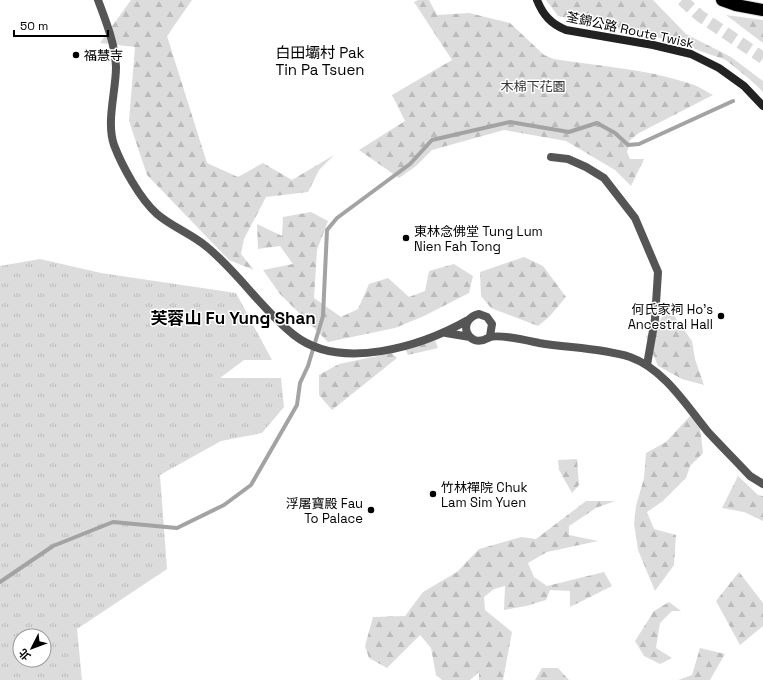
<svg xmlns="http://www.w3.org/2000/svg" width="763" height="680" viewBox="0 0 763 680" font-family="'Space Grotesk','Noto Sans TC',sans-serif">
  <defs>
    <pattern id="grass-tufts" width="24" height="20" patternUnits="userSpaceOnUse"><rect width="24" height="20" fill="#dcdcdc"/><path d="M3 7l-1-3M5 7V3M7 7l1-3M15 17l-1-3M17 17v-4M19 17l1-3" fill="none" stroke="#bbb"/></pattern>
    <pattern id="forest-firs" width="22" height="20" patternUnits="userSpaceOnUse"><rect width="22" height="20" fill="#dcdcdc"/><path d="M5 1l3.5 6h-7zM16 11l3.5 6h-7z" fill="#bbb"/></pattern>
  </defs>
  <rect width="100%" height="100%" fill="#fff"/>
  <path fill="url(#grass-tufts)" fill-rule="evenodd" d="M 40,259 L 101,273 L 236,293 L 272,360 L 244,360 L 220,378 L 281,378 L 284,407 L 262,433 L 221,441 L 160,475 L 167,569 L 77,629 L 82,680 L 0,680 L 0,266 ZM 20,636 L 44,636 L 44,660 L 20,660 Z"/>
  <path fill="url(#forest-firs)" d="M 131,0 L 192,0 L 167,36 L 207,163 L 238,177 L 263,163 L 292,180 L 334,155 L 319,170 L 308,192 L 266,197 L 244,239 L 241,254 L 254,270 L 229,260 L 147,175 L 129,121 L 135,47 L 100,43 Z
    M 418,0 L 429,0 L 437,15 L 469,13 L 510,23 L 544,55 L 554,59 C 598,66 646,69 688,83 C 697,85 705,91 713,95 L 639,133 L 630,140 L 627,152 L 630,159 L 644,159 L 631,186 L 615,170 L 566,141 L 504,130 L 432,150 L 416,166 L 399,178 L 359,150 L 405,121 L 392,95 L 452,60 L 414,2 Z
    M 546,0 L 653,0 L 686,34 L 731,57 L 763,81 L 763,92 L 753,82 L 726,60 L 703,52 L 674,41 L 558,16 Z
    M 726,15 L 763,20 L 763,43 Z
    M 311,212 L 328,221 L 317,250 L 314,298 L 341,317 L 358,309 L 369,284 L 388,278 L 409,297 L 425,291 L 429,271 L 454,264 L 473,276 L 469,293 L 424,316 L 395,328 L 328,342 L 280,294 L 263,270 L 293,264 L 280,246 L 258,249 L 257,224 L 282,236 L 283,217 Z
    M 524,257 L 543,266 L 566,297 L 549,317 L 538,326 L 491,308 L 481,296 L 480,272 Z
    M 669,309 L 692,341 L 695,359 L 704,385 L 682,379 L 658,366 L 646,337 Z
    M 435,340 L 438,348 L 408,355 L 404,347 Z
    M 392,353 L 397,358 L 332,410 L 319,395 L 319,375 L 339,364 Z
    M 690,416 L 700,427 L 703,453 L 690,466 L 686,478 L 663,501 L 647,512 L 654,529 L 676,535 L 674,565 L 655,591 L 638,550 L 634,524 L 636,506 L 644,478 L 646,453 L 666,442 Z
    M 577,459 L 579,485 L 572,493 L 559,470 L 558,460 Z
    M 738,476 L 758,495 L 763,496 L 763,521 L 744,512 L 722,508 Z
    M 586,501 L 615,501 L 596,508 L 569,526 L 569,535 L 598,541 L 547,552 L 528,563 L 534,577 L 547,586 L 604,572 L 612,586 L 570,607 L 570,591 L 550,590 L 546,600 L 526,606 L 504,610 L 505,586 L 494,589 L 484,597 L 485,610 L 512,632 L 503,680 L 479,680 L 479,672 L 470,680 L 442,680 L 436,675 L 431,648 L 420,635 L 387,668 L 369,658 L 365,646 L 373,617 L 405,616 L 423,592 L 457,572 L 479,549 L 521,537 L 536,539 Z
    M 739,572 L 763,603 L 763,626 L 740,645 L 716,601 Z
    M 669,602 L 681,611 L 672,611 L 660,623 L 656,648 L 672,658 L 660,664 L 644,656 L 635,641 L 654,611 Z
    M 700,648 L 725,654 L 710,680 L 678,680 L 692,675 Z
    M 542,668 L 558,668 L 569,680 L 535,680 Z"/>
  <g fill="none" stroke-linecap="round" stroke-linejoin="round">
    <path stroke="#a3a3a3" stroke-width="4" d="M 0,582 L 53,546 L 113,522 L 177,528 L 224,505 L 251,485 L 297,405 L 300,383 L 308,366 L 323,316 L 327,230 L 337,218 L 410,164 L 432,140 L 510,122 L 569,132 L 597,123 L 615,133 L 628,145 L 639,144 L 733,101"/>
    <path stroke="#d9d9d9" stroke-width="12" stroke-dasharray="12 6" stroke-linecap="butt" d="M 682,0 L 700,16 L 763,58"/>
    <defs>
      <path id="highway" d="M 722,0 L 736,5 L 763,10"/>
    </defs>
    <use href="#highway" stroke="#dbdbdb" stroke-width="14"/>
    <path stroke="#555" stroke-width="8" d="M 98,0 C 106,21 115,44 116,67 C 116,91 106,122 114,145 C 122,166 140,199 157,214 C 172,227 192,234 207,247 C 239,273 262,310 294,335 C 341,372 422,346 468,320
      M 551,157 L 568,159 L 586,167 L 604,178 L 635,218 L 658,272 L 655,319 L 647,365
      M 446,333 L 470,337
      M 490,336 L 492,324 L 487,317 L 479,314 C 456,319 467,350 488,338 C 496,333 529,341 539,343 C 569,348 601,348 630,357 C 664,369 686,405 708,432 C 722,447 736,461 750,476 L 763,484"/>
    <path stroke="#222" stroke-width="8" d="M 537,0 C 543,15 551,24 566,30 L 653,45 L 691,54 L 719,68 L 744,86 L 763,106"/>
    <use href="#highway" stroke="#000" stroke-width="12"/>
  </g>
  <g fill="#000" stroke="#fff" stroke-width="1.5">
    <circle cx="76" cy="55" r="4"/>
    <circle cx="406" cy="238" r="4"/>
    <circle cx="721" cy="316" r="4"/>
    <circle cx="433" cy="494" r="4"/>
    <circle cx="371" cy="510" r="4"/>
  </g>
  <g text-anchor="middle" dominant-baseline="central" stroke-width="3" stroke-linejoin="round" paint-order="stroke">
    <g font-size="13" fill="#000" stroke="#fff">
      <text transform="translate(630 30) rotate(12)">荃錦公路 Route Twisk</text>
    </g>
    <g font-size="13" fill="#000" stroke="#fff" text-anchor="start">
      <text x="84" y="55">福慧寺</text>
      <text x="414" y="231">東林念佛堂 Tung Lum<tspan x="414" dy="15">Nien Fah Tong</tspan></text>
      <text x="713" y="309" text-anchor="end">何氏家祠 Ho's<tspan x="713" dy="15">Ancestral Hall</tspan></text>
      <text x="441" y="487">竹林禪院 Chuk<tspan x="441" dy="15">Lam Sim Yuen</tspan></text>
      <text x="363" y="503" text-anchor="end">浮屠寶殿 Fau<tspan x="363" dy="15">To Palace</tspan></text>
    </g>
    <g font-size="13" fill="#333" stroke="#fff">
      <text x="533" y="86">木棉下花園</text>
    </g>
    <g font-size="15" fill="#000" stroke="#fff">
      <text x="320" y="52">白田壩村 Pak<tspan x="320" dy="17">Tin Pa Tsuen</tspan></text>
    </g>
    <g font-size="17" font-weight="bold" fill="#000" stroke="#fff">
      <text x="233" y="318">芙蓉山 Fu Yung Shan</text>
    </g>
  </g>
  <g transform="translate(32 648) rotate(228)"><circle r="19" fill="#ffffff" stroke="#999999"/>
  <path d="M0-3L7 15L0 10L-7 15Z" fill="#000000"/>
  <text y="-6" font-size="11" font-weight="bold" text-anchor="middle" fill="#000000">北</text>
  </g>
  <path d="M14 30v6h94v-6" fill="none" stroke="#000000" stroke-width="2"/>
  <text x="20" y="30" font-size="12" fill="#000000" stroke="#ffffff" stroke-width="3" paint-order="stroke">50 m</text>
</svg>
